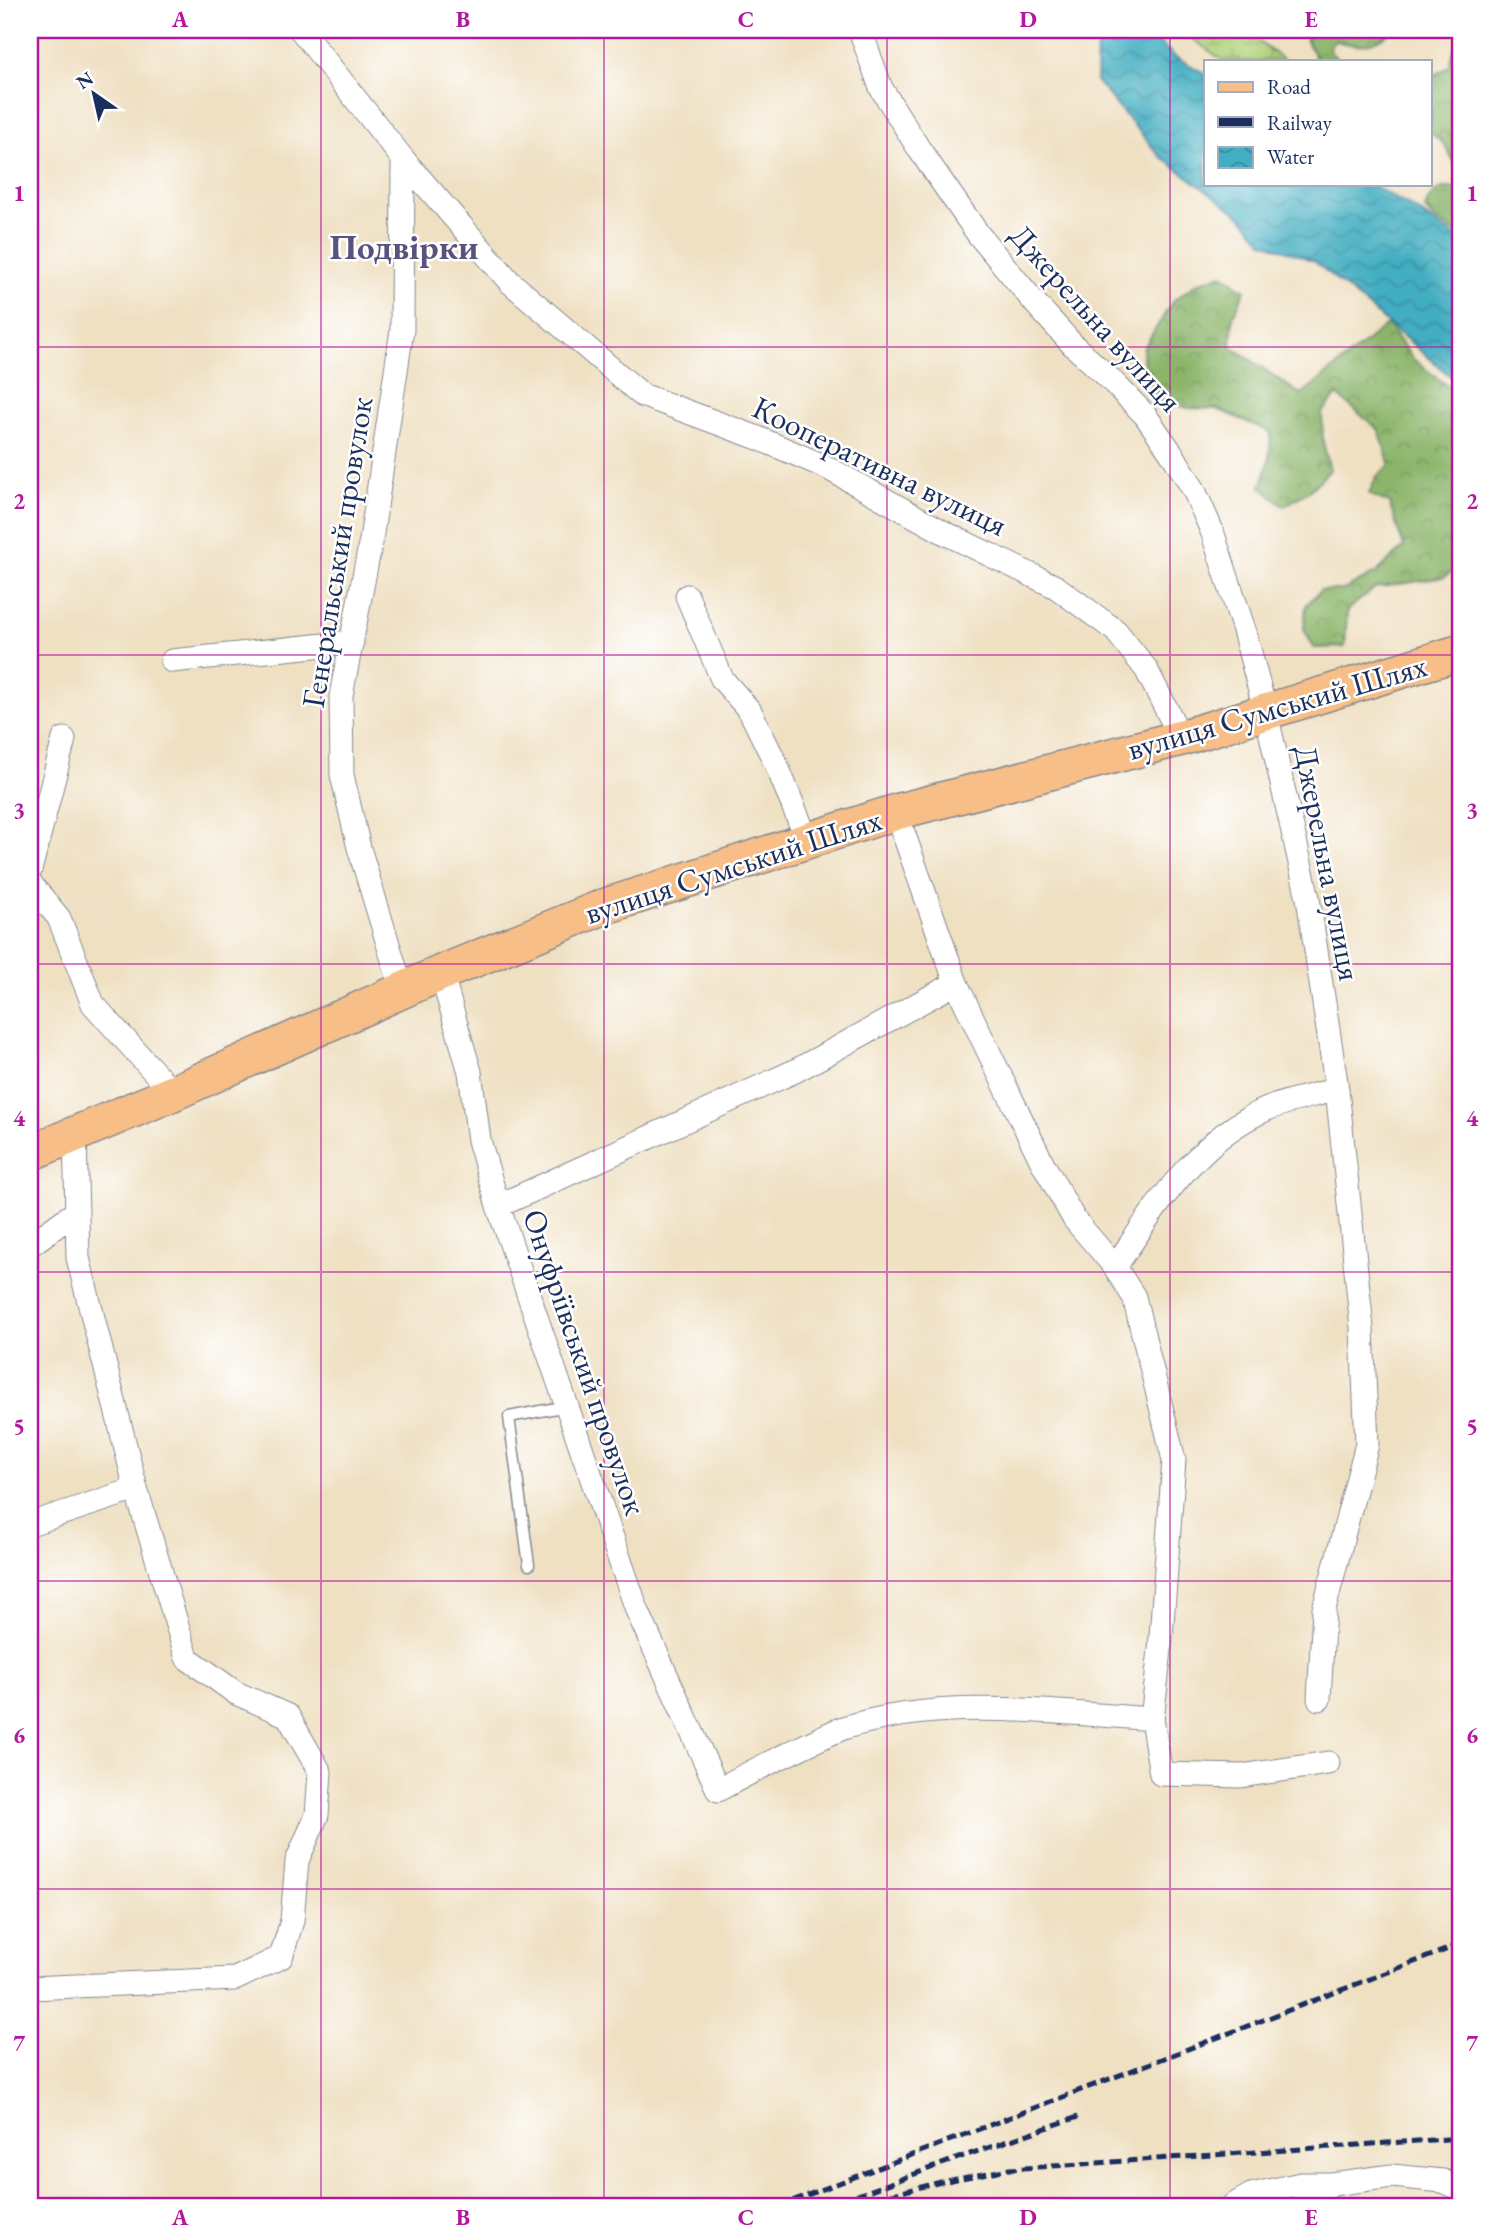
<svg xmlns="http://www.w3.org/2000/svg" width="1491" height="2236" viewBox="0 0 1491 2236" font-family="'EB Garamond',serif">
  <defs>
    <pattern id="forest-crowns" width="20" height="18" patternUnits="userSpaceOnUse" patternTransform="scale(1.75)"><rect width="20" height="18" fill="#8cb56b"/><path d="M2 6a3 3 0 1 1 6 0M12 15a3 3 0 1 1 6 0" fill="none" stroke="#72945b"/></pattern>
    <pattern id="wetland-marsh" width="20" height="14" patternUnits="userSpaceOnUse" patternTransform="scale(1.75)"><rect width="20" height="14" fill="#b1d37b"/><path d="M1 5h8M5 5V1M11 12h8M15 12V8" fill="none" stroke="#98b56d"/></pattern>
    <pattern id="water-waves" width="16" height="10" patternUnits="userSpaceOnUse" patternTransform="scale(1.75)"><rect width="16" height="10" fill="#42aec1"/><path d="M0 5q4-4 8 0t8 0" fill="none" stroke="#368ea0"/></pattern>
  </defs>
  <rect width="100%" height="100%" fill="#fff"/>
  <filter id="ink" filterUnits="userSpaceOnUse"><feTurbulence type="fractalNoise" baseFrequency=".0143" numOctaves="2"/><feDisplacementMap in="SourceGraphic" scale="14" xChannelSelector="R" yChannelSelector="G"/><feConvolveMatrix kernelMatrix="1 2 1 2 8 2 1 2 1" color-interpolation-filters="sRGB"/></filter>
  <filter id="wash" filterUnits="userSpaceOnUse"><feTurbulence type="fractalNoise" baseFrequency=".00686" numOctaves="4" result="noise"/><feDisplacementMap in="SourceGraphic" scale="28" xChannelSelector="R" yChannelSelector="G"/><feGaussianBlur stdDeviation="1.57" result="paint"/><feColorMatrix in="noise" values="0 0 0 0 0 0 0 0 0 0 0 0 0 0 0 0 0 1.4 0 .05"/><feComposite in="paint" operator="in"/></filter>
  <g filter="url(#wash)">
    <rect width="100%" height="100%" fill="#efe0c2"/>
    <path fill="url(#forest-crowns)" stroke="#547264" stroke-width="2" d="M 1305,30 L 1391,30 L 1390,33 C 1373,46 1356,47 1336,41 L 1331,44 L 1329,51 L 1340,61 L 1317,61 L 1307,41 Z
      M 1461,36 L 1461,173 L 1443,143 L 1430,132 L 1430,77 L 1449,67 L 1455,47 Z
      M 1443,188 L 1453,188 L 1461,194 L 1461,236 L 1433,218 L 1425,210 C 1428,198 1432,193 1443,188 Z
      M 1222,274 L 1245,290 L 1233,317 L 1231,346 L 1300,394 L 1309,389 L 1388,324 L 1413,359 L 1461,397 L 1461,566 L 1444,577 L 1375,588 L 1347,610 L 1345,647 L 1314,648 L 1304,629 L 1306,605 L 1321,590 L 1344,590 L 1377,572 L 1404,547 L 1389,503 L 1369,494 L 1376,477 L 1390,465 L 1379,430 L 1337,395 L 1322,413 L 1323,442 L 1330,470 L 1309,491 L 1284,506 L 1261,487 L 1269,461 L 1271,432 L 1217,409 L 1188,408 L 1160,400 L 1144,377 L 1143,349 L 1173,301 L 1196,284 Z"/>
    <path fill="url(#wetland-marsh)" stroke="#66816c" stroke-width="2" d="M 1180,30 L 1242,30 L 1285,61 L 1224,61 Z"/>
    <path fill="url(#water-waves)" stroke="#2e6e90" stroke-width="2" d="M 1101,30 L 1146,30 L 1174,56 L 1206,74 L 1206,184 L 1370,184 L 1411,207 L 1461,240 L 1461,385 L 1314,261 L 1263,242 L 1242,217 L 1160,156 L 1096,81 L 1097,34 Z"/>
  </g>
  <g filter="url(#ink)">
    <g fill="none" stroke-linecap="round" stroke-linejoin="round">
      <defs>
        <path id="lane" d="M 529,1565 L 509,1417 L 567,1406"/>
        <path id="street" d="M 301,30 L 403,159 L 510,282 L 642,395 L 758,438 L 826,467 L 945,533 L 1056,587 L 1116,631 L 1146,669 L 1181,738
          M 860,30 L 881,88 L 919,149 L 978,234 L 1035,303 L 1073,345 L 1109,378 L 1145,415 L 1171,452 L 1194,490 L 1212,531 L 1244,630 L 1266,713 L 1308,898 L 1337,1089 L 1362,1328 L 1367,1444 L 1324,1609 L 1319,1699
          M 687,596 L 722,679 L 750,711 L 777,766 L 807,840
          M 172,661 L 352,642
          M 896,812 L 956,983 L 981,1036 L 1041,1160 L 1074,1219 L 1115,1267 L 1134,1297 L 1174,1460 L 1160,1650 L 1152,1719 L 1161,1774 L 1241,1776 L 1328,1763
          M 30,870 L 64,739
          M 30,883 L 59,918 L 93,1004 L 173,1093
          M 441,973 L 470,1072 L 479,1140 L 498,1206 L 637,1610 L 718,1790 C 746,1774 775,1760 804,1746 C 817,1740 830,1733 843,1728 C 943,1697 1050,1712 1152,1719
          M 402,990 L 359,848 L 342,775 L 341,696 L 371,540 L 402,330 L 403,159
          M 498,1206 L 797,1070 L 956,983
          M 30,1245 L 77,1211
          M 1115,1267 C 1156,1207 1196,1140 1265,1110 C 1287,1100 1314,1096 1337,1089
          M 30,1524 L 136,1489 L 78,1258 L 75,1134
          M 30,1988 L 235,1979 L 281,1957 L 292,1921 L 297,1861 L 317,1815 L 320,1772 L 288,1716 L 236,1693 L 187,1658 L 136,1489
          M 1232,2206 L 1251,2195 L 1301,2184 L 1332,2184
          M 1302,2206 L 1332,2184 L 1392,2176 L 1443,2181 L 1461,2189"/>
        <path id="primary" d="M 30,1153 L 173,1093 L 441,973 L 603,907 L 896,812 L 1181,738 L 1461,652"/>
      </defs>
      <use href="#lane" stroke="#858890" stroke-width="13"/>
      <use href="#street" stroke="#858890" stroke-width="25"/>
      <use href="#primary" stroke="#858890" stroke-width="38"/>
      <use href="#lane" stroke="#fff" stroke-width="10"/>
      <use href="#street" stroke="#fff" stroke-width="23"/>
      <use href="#primary" stroke="#f7be87" stroke-width="35"/>
      <path stroke="#1b2f5e" stroke-width="5" stroke-dasharray="10 5" stroke-linecap="butt" d="M 779,2206 L 1461,1944
        M 828,2206 L 961,2157 L 1081,2116
        M 846,2206 L 941,2182 L 1009,2169 L 1461,2138"/>
    </g>
  </g>
  <path fill="none" stroke="#b5179e" stroke-width="2" stroke-opacity="0.55" d="M 321,30 L 321,2206M 604,30 L 604,2206M 887,30 L 887,2206M 1170,30 L 1170,2206M 30,347 L 1461,347M 30,655 L 1461,655M 30,964 L 1461,964M 30,1272 L 1461,1272M 30,1581 L 1461,1581M 30,1889 L 1461,1889"/>
  <g text-anchor="middle" dominant-baseline="central" stroke-width="5" stroke-linejoin="round" paint-order="stroke">
    <g font-size="32" fill="#1b2f5e" stroke="#fff">
      <text transform="translate(1096 318) rotate(48)">Джерельна вулиця</text>
      <text transform="translate(880 466) rotate(26)">Кооперативна вулиця</text>
      <text transform="translate(337 552) rotate(-81)">Генеральський провулок</text>
      <text transform="translate(1277 707) rotate(-16)">вулиця Сумський Шлях</text>
      <text transform="translate(1328 863) rotate(79)">Джерельна вулиця</text>
      <text transform="translate(733 866) rotate(-18)">вулиця Сумський Шлях</text>
      <text transform="translate(585 1362) rotate(71)">Онуфріївський провулок</text>
    </g>
    <g font-size="35" font-weight="bold" fill="#5a527c" stroke="#fff">
      <text x="404" y="246">Подвірки</text>
    </g>
  </g>
  <rect width="1491" height="2236" fill="none" stroke="#fff" stroke-width="77"/>
  <rect x="1204" y="60" width="228" height="126" fill="#ffffff" stroke="#a4acbf" stroke-width="2"/>
  <rect x="1218" y="82" width="35" height="10" fill="#f7be87" stroke="#a4acbf" stroke-width="2"/>
  <text x="1267" y="94" font-size="21" fill="#1b2f5e">Road</text>
  <rect x="1218" y="117" width="35" height="10" fill="#1b2f5e" stroke="#a4acbf" stroke-width="2"/>
  <text x="1267" y="130" font-size="21" fill="#1b2f5e">Railway</text>
  <rect x="1218" y="147" width="35" height="21" fill="url(#water-waves)" stroke="#a4acbf" stroke-width="2"/>
  <text x="1267" y="164" font-size="21" fill="#1b2f5e">Water</text>
  <g transform="translate(94 94) rotate(326)" stroke="#ffffff" stroke-width="5" paint-order="stroke">
  <path d="M0-5L12 26L0 18L-12 26Z" fill="#1b2f5e"/>
  <text y="-10" font-size="19" font-weight="bold" text-anchor="middle" fill="#1b2f5e">N</text>
  </g>
  <rect x="38" y="38" width="1414" height="2160" fill="none" stroke="#b5179e" stroke-width="2.5"/>
  <g font-size="23" text-anchor="middle" font-weight="bold" fill="#b5179e">
    <text x="180" y="27">A</text>
    <text x="463" y="27">B</text>
    <text x="746" y="27">C</text>
    <text x="1028" y="27">D</text>
    <text x="1311" y="27">E</text>
    <text x="19" y="201">1</text>
    <text x="1472" y="201">1</text>
    <text x="19" y="509">2</text>
    <text x="1472" y="509">2</text>
    <text x="19" y="818">3</text>
    <text x="1472" y="818">3</text>
    <text x="19" y="1126">4</text>
    <text x="1472" y="1126">4</text>
    <text x="19" y="1434">5</text>
    <text x="1472" y="1434">5</text>
    <text x="19" y="1743">6</text>
    <text x="1472" y="1743">6</text>
    <text x="19" y="2051">7</text>
    <text x="1472" y="2051">7</text>
    <text x="180" y="2225">A</text>
    <text x="463" y="2225">B</text>
    <text x="746" y="2225">C</text>
    <text x="1028" y="2225">D</text>
    <text x="1311" y="2225">E</text>
  </g>
</svg>
